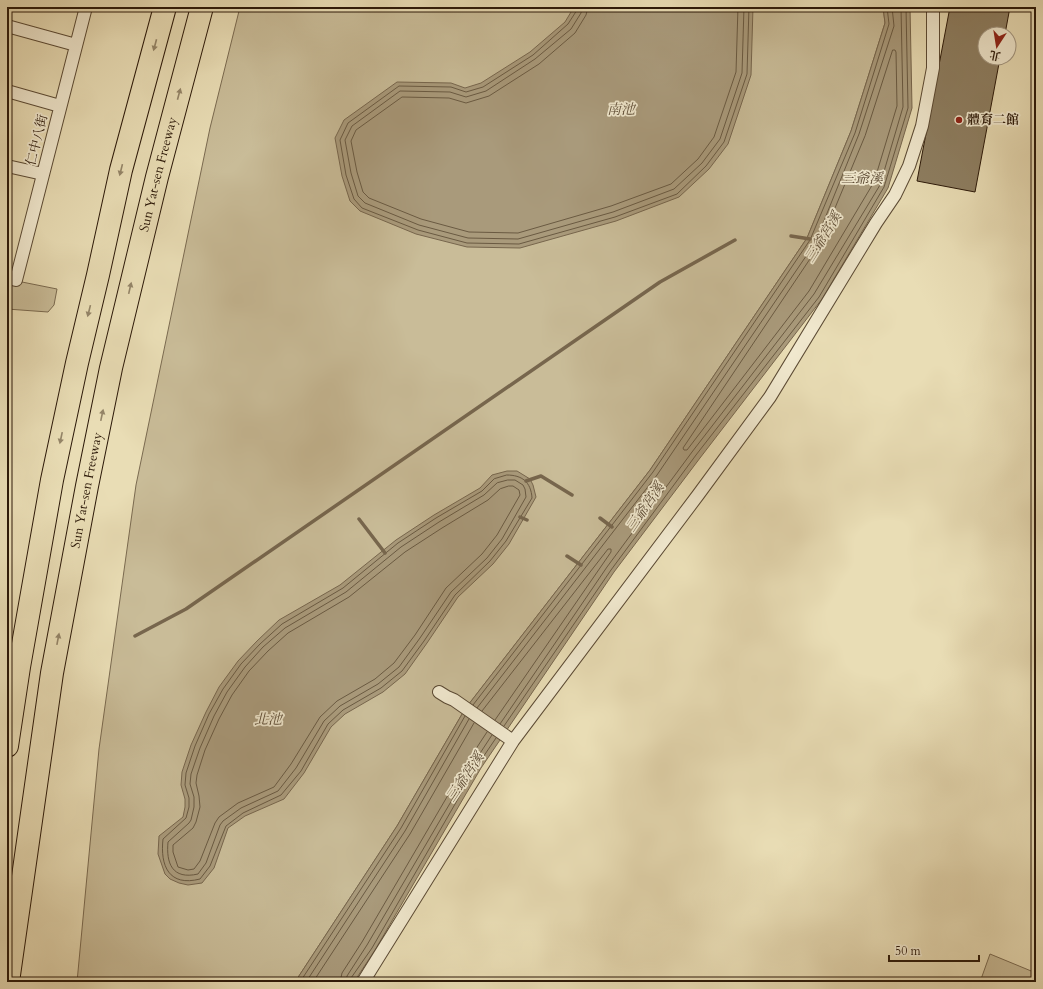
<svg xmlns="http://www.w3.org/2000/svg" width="1043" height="989" viewBox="0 0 1043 989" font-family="Cardo,'Noto Serif TC',serif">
  <rect width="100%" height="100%" fill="#e9ddb5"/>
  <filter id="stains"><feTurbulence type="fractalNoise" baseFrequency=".005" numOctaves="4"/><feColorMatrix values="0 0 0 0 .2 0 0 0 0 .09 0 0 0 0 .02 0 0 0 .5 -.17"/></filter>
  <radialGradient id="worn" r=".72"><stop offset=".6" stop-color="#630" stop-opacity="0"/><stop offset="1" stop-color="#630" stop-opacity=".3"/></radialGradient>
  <path fill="#c9bc98" stroke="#7a6a50" d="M 240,7 L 883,7 L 885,23 L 851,131 L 807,238 L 650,470 L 465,709 L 397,826 L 295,982 L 77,982 L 99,749 L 136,485 L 210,128 Z
    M 7,279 L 57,289 L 54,305 L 48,312 L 7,309 Z
    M 990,954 L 1036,973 L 1036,982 L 980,982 Z"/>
  <path fill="#a99a7b" stroke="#77664d" d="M 574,7 L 753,7 L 751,75 L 728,144 L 709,169 L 679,197 L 616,221 L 520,248 L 467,247 L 416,234 L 360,211 L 350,201 L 342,176 L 335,138 L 344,120 L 397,82 L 451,83 L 465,88 L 481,83 L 530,52 L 565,22 Z
    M 883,7 L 910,7 L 912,108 L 888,188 L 822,299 L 700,458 L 614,572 L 481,768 L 375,950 L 354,982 L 295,982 L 397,826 L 465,709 L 650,470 L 807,238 L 851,131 L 885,23 Z
    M 507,471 L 517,471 L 530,479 L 533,485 L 536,497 L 509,544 L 493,564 L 458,597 L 427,643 L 405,674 L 383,692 L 345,714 L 331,727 L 304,773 L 284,799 L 245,816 L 228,828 L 214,868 L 202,883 L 188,885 L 179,883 L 170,879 L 165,874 L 158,854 L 159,836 L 183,817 L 185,807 L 185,799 L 181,785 L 182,772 L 191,745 L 206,712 L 219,687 L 238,661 L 257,641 L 279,620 L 340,585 L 396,540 L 434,515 L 480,488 L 492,475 Z"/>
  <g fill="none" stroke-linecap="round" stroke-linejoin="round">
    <path stroke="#6a5a42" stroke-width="1" d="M 577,7 L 577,10 L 568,24 L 533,55 L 483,87 L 466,92 L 451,87 L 399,86 L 348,123 L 340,140 L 346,175 L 354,199 L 362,208 L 418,230 L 467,243 L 519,244 L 615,217 L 677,194 L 706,166 L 724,142 L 747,74 L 749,7
      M 582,7 L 581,13 L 571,29 L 535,59 L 486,91 L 466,97 L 450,92 L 400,91 L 352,126 L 345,140 L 351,173 L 358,196 L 365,203 L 419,225 L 468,238 L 518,239 L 613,212 L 674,189 L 702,163 L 720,139 L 742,73 L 744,7
      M 588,7 L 586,15 L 575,33 L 539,64 L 489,96 L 466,103 L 449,98 L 402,97 L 356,130 L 351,141 L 357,172 L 363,192 L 369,198 L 421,219 L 469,232 L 518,233 L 611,206 L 671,184 L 698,159 L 714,137 L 736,72 L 738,7
      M 893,50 L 895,50 L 896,52 L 897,106 L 874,182 L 809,291 L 687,450 L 684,450 L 683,448 L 820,244 L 865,136 Z
      M 507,475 C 522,475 531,482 532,498 L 506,541 L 490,561 L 455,595 L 424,641 L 402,671 L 381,688 L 343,710 L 328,724 L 301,771 L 281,795 L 243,813 L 226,826 L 210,866 L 200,879 C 169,887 160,866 163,839 L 186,818 L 189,807 L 189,798 L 185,785 L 186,773 L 195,746 L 209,714 L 223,689 L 241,664 L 260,644 L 282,624 L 343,588 L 398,543 L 436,518 L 482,491 L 494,479 Z
      M 508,480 L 515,480 L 523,485 L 525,489 L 526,497 L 502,539 L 487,558 L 451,592 L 420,638 L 399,667 L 378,684 L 340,706 L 324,721 L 296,768 L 278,791 L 241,808 L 223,821 L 220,825 L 206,863 L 198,874 C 172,880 166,863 168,842 L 189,823 L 191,820 L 194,807 L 194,797 L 190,784 L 191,774 L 200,748 L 214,716 L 227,692 L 245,667 L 263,647 L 285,628 L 346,592 L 401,547 L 439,522 L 484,495 L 497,483 Z
      M 509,486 L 513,486 L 519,490 L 520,495 L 497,535 L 482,554 L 446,588 L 415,635 L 394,663 L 375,679 L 337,701 L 320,717 L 291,764 L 274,787 L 238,803 L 219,817 L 215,823 L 200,861 L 194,869 L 188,870 L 178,867 L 173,852 L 173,845 L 193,828 L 196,822 L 200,807 L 199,796 L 196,783 L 197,775 L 205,750 L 219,719 L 232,695 L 249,671 L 268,651 L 288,633 L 349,597 L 405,552 L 442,528 L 488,500 L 500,489 Z
      M 473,705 L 653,472 L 810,240 L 855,133 L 889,24 L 887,7
      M 477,708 L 657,475 L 815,243 L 859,134 L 894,26 L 892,7
      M 482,711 L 608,549 L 611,549 L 611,552 L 495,720
      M 500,724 L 607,567 L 692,452 L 814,294 L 880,185 L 903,107 L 901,7
      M 504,726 L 611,570 L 696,455 L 819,297 L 884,187 L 908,108 L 906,7
      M 300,982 L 401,828 L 465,716
      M 306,982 L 405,831 L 469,719
      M 313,982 L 410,834 L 474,723
      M 340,982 L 342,973 L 362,942 L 468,761 L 487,732
      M 346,982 L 347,976 L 367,945 L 473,764 L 492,735
      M 351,982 L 351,978 L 372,948 L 477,766 L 496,738"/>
    <path stroke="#77664d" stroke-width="3.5" d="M 791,236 L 810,239
      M 526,481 L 541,476 L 572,495
      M 520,517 L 527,520
      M 600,518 L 612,527
      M 359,519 L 385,553
      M 567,556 L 581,565
      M 135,636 L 186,609 L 660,282 L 735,240"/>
  </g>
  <path fill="#8e7f62" stroke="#2c1909" d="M 950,7 L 1010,7 L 1005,34 L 985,34 L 985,58 L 1000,58 L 975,192 L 917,181 Z"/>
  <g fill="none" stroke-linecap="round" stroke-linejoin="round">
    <defs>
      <path id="minor" d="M 7,26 L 76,45
        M 7,91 L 60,106
        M 7,166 L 43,174
        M 7,278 L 16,280 L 86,7
        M 439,692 L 447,697 L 454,700 L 513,741
        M 363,982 L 513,741 L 698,495 L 770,397 L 876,223 L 895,195 L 909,166 L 922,126 L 933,68 L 933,7"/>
      <g id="motorway">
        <path d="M 7,746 L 19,667 L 52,480 L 77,363 L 98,275 L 121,170 L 165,7"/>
        <path id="s1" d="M 8,982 L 52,673 L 87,486 L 111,368 L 157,177 L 202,7"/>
      </g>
    </defs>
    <use href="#minor" stroke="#5b4a34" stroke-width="14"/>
    <use href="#motorway" stroke="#2c1909" stroke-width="24"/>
    <use href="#minor" stroke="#f1e9cf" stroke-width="12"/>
    <use href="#motorway" stroke="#e9ddb5" stroke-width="22"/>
  </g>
  <defs><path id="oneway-solid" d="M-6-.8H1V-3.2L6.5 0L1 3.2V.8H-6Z"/></defs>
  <g fill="#948568">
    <use href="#oneway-solid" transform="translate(155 45) rotate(105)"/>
    <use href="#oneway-solid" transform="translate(179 94) rotate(-75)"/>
    <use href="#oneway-solid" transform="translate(121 170) rotate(104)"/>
    <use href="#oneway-solid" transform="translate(130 288) rotate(-77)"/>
    <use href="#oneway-solid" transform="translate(89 311) rotate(104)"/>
    <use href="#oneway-solid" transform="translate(102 415) rotate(-78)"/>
    <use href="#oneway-solid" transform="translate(61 438) rotate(102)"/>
    <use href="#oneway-solid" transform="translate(58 639) rotate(-79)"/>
  </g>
  <circle fill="#8f2418" stroke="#f1e9cf" stroke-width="1.5" cx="959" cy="120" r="4"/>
  <g text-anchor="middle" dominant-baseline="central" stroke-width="3.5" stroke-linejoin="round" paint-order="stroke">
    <g font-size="13" font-weight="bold" fill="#2c1909" stroke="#f1e9cf" text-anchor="start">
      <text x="967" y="120">體育二館</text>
    </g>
    <g font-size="13" fill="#2c1909" stroke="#f1e9cf">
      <text transform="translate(37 140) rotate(-76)">仁中八街</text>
      <text stroke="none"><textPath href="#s1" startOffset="822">Sun Yat-sen Freeway</textPath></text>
      <text stroke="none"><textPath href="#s1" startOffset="498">Sun Yat-sen Freeway</textPath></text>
    </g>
    <g font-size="14" font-style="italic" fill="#5e4d37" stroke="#f1e9cf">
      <text x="621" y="109">南池</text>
      <text x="862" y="178">三爺溪</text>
      <text transform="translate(823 237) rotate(-58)">三爺宮溪</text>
      <text transform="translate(645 507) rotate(-56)">三爺宮溪</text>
      <text x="268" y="719">北池</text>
      <text transform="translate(465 777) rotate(-56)">三爺宮溪</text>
    </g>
  </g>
  <rect width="1043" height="989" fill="none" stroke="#e9ddb5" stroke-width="24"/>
  <rect x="8" y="8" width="1027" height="973" fill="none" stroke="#2c1909" stroke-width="2"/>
  <rect x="12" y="12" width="1019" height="965" fill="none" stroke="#2c1909"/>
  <g transform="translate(997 46) rotate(192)"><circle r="19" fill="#f1e9cf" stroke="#a29680"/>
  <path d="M0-3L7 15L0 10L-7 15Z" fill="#8f2418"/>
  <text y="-6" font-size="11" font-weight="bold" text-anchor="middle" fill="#2c1909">北</text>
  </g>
  <path d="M889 955v6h90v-6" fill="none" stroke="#2c1909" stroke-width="2"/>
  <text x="895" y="955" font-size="12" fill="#2c1909" stroke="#f1e9cf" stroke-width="3" paint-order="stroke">50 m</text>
  <rect width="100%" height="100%" filter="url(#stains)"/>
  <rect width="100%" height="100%" fill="url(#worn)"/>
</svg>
